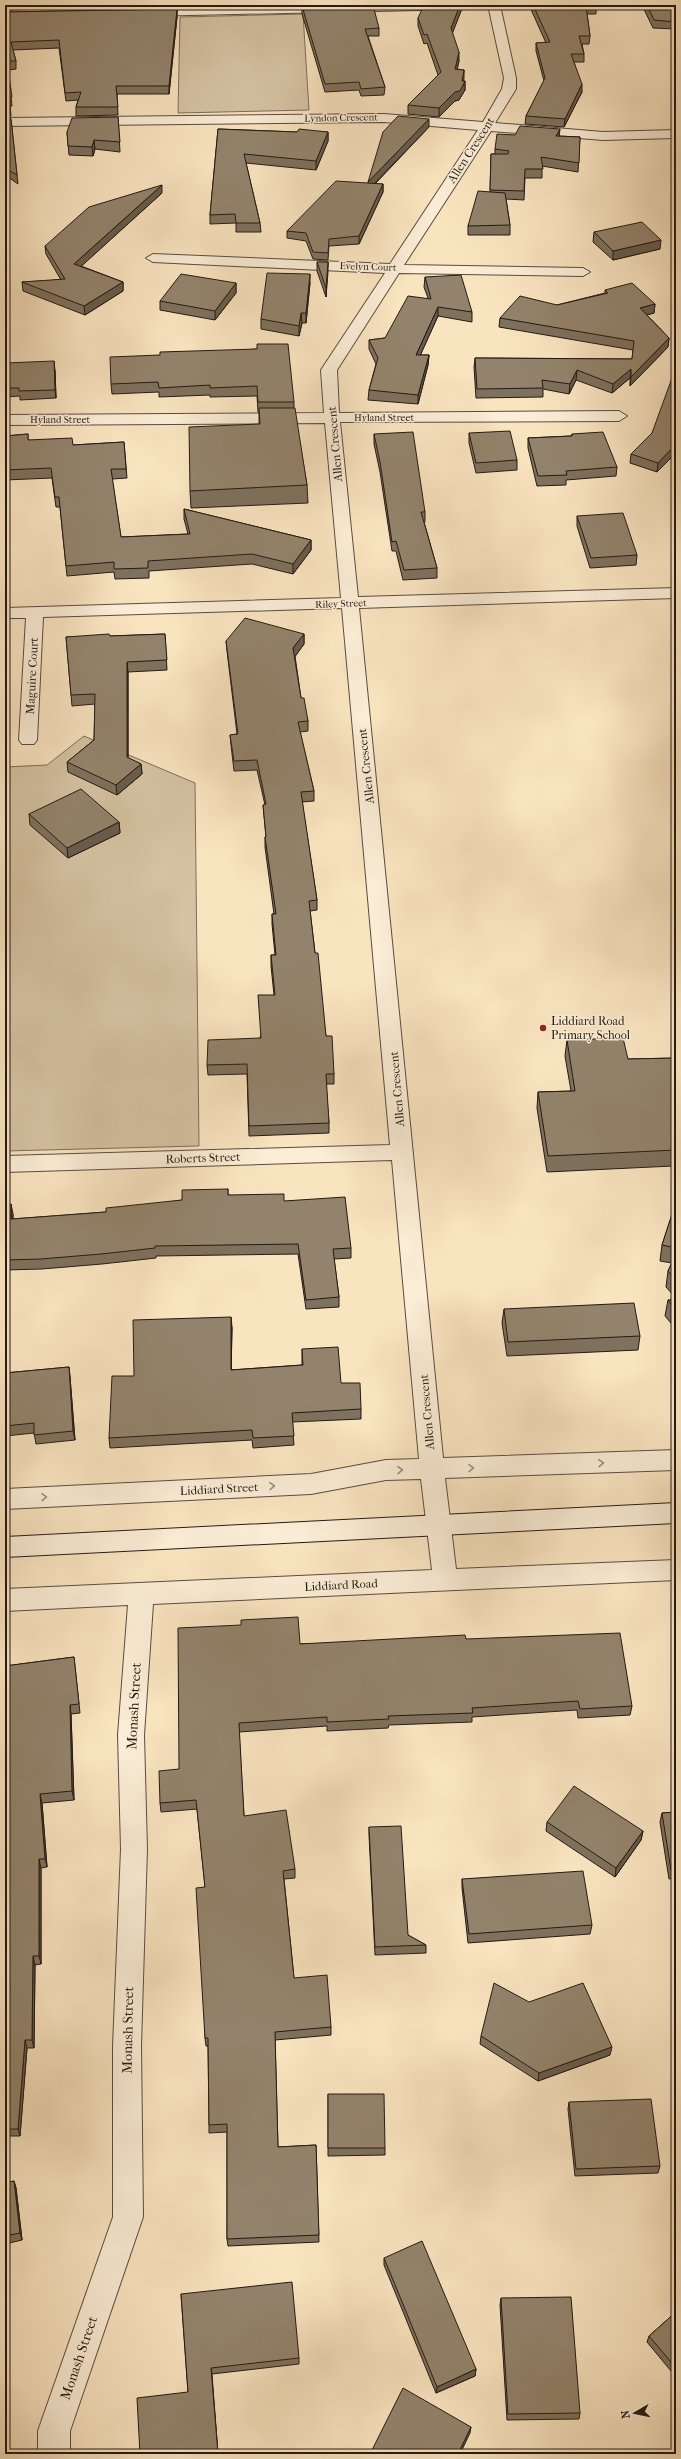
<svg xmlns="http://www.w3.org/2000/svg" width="681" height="2459" viewBox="0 0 681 2459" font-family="'IM FELL French Canon',serif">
  <rect width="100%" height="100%" fill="#f9e4c0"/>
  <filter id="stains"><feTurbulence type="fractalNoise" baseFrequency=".005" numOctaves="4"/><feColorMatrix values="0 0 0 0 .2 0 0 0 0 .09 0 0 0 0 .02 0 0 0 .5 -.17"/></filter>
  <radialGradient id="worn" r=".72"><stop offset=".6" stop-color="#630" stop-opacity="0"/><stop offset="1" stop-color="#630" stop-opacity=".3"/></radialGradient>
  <path fill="#d5c2a2" stroke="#7c6e5a" d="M 303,14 L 309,110 L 178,113 L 180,17 Z
    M 84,736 L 195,783 L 199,1146 L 5,1151 L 5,767 L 47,765 Z"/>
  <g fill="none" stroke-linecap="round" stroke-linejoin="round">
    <defs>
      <path id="street" d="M 296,5 L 471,5 L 465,9 L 146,16 L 140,12 L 146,8 Z
        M 488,5 L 500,5 L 516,78 L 516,89 L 495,123 L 603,132 L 676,130 L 676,138 L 603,140 L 491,131 L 404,265 L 583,268 L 590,272 L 583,276 L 399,273 L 337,370 L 339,413 L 619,411 L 627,416 L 619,421 L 340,422 L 358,597 L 676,588 L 676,598 L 359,608 L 443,1458 L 676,1450 L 676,1470 L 445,1478 L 456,1569 L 676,1560 L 676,1580 L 153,1604 L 144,1735 L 147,1849 L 141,2046 L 143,2217 L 70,2431 L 70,2454 L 38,2454 L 38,2431 L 113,2217 L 113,2046 L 121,1849 L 118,1735 L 128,1605 L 5,1611 L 5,1589 L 432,1570 L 421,1479 L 386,1480 L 311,1494 L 5,1509 L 5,1489 L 311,1474 L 386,1460 L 419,1459 L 392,1160 L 5,1172 L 5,1156 L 390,1145 L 342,608 L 43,617 L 37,740 L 34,744 L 22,744 L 19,740 L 26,618 L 5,618 L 5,608 L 341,598 L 325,423 L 5,425 L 5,415 L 324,413 L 321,370 L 385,273 L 153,262 L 146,258 L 153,254 L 390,264 L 478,130 L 384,122 L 5,126 L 5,118 L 384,114 L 483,122 L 502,89 L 504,78 Z"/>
      <path id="secondary" d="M 676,1503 L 676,1523 L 5,1557 L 5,1537 Z"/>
    </defs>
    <use href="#street" stroke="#594c3e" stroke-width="2"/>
    <use href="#secondary" stroke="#241a12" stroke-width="2"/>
    <use href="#street" fill="#fbedd6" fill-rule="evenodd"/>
    <use href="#secondary" fill="#fbedd6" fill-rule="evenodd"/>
  </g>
  <path fill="#7e715d" stroke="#241a12" d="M 5,5 L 178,5 L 178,6 L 5,10 Z
    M 529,5 L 596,5 L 596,14 L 587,14 L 590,36 L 589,44 L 582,44 L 584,54 L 584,62 L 574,62 L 582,92 L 564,127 L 525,124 L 526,116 L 544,81 L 536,51 L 536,43 L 546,43 Z
    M 642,5 L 676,5 L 676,29 L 653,28 Z
    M 302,6 L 379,28 L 379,36 L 368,36 L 385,87 L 384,95 L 361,96 L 359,90 L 325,92 L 302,14 Z
    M 177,9 L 177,17 L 169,94 L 117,94 L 118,115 L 76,116 L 76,107 L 78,100 L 66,101 L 59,48 L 13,50 L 16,61 L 16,69 L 8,70 L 12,106 L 10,106 L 11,116 L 5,117 L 5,12 Z
    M 461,11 L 452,33 L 459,61 L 457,69 L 464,70 L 463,81 L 465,81 L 465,90 L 459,100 L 455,101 L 439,117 L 408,114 L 408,105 L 438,75 L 427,43 L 424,44 L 418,26 L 418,18 Z
    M 674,60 L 676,60 L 676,75 L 673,69 Z
    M 118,117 L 120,152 L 95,149 L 93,156 L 69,155 L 67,132 Z
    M 5,118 L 11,119 L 18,184 L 5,175 Z
    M 429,127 L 375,184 L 383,184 L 383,192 L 359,244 L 329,246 L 328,260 L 313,259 L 306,241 L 287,238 L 287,231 L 368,183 Z
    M 218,129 L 297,132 L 328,132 L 328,141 L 316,170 L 246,163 L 260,223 L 261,232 L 236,232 L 236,223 L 210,224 L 210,215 Z
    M 559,136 L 580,137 L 578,172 L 542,166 L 542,178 L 525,178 L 524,200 L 506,199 L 510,225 L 510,235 L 468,235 L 468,226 L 490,192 L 491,154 L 495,154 L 495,149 Z
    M 162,193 L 81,266 L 123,282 L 123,291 L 85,315 L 23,291 L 22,282 L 61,280 L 46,254 L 45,246 Z
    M 594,232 L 660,249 L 613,260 L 593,242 Z
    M 317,262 L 328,262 L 326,297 L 317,271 Z
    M 425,277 L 472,312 L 472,322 L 438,316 L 420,355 L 429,355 L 428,365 L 418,404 L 368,400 L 369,390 L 376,364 L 369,349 L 369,340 L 385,338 L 428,298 L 424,287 Z
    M 236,283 L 236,293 L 215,320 L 160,310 L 160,301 Z
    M 310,283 L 306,323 L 302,323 L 299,336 L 261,329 L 261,319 Z
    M 605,290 L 655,304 L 654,313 L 647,315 L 669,338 L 668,347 L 630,386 L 630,378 L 612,393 L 576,380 L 569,394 L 543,389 L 543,397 L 476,398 L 474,367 L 475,358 L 632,359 L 633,350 L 499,327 L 500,318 L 557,305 L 605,293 Z
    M 257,349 L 294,402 L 294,408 L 307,485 L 308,503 L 191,508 L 190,491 L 259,424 L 259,412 L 258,412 L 257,396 L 210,397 L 210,395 L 159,397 L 159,392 L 112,394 L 111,384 L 160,355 Z
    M 5,363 L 55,370 L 56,398 L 20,400 L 20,396 L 5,397 Z
    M 676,380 L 657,472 L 630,463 L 631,454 L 652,433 Z
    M 469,433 L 517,460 L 517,470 L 476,473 L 469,443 Z
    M 28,434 L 28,440 L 73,445 L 124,442 L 127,478 L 112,479 L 121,537 L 188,534 L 184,519 L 184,509 L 311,540 L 311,550 L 293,574 L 252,564 L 149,571 L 149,578 L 115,579 L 114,572 L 67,576 L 60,507 L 56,507 L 52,478 L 5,480 L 5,436 Z
    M 374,434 L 425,512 L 425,522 L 424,522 L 437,568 L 437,578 L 403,580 L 396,551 L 392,551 L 380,472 L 374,444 Z
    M 572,434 L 617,467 L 616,476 L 566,480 L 566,485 L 537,486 L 528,448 L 528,438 L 571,436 Z
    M 577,516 L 637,555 L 636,565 L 590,568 L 577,526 Z
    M 165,634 L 167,670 L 128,672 L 128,758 L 141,764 L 142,774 L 117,795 L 68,772 L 67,762 L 94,740 L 95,704 L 72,706 L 66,637 L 110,636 Z
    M 304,634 L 304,644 L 295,656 L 301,698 L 308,721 L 308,731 L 300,732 L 314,791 L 314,801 L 302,802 L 317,900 L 317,910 L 310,911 L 315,953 L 326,1036 L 334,1074 L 334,1084 L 326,1084 L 329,1123 L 329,1133 L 249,1136 L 247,1074 L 208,1075 L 207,1065 L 260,1038 L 274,995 L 271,966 L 271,955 L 275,955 L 272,924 L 272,914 L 274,914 L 265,847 L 265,837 L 266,837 L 263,805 L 265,805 L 257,770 L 234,771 L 231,745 L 230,735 L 237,734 L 227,651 L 226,641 Z
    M 29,814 L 119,822 L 120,833 L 68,858 L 30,825 Z
    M 567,1040 L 628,1059 L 676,1058 L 676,1170 L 674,1170 L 673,1166 L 547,1172 L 537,1108 L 538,1092 L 571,1091 L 565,1056 Z
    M 228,1189 L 228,1195 L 284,1201 L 351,1248 L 351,1258 L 334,1259 L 339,1297 L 339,1307 L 306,1309 L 298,1254 L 156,1256 L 156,1258 L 102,1264 L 42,1269 L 5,1270 L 5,1204 L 13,1214 L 13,1219 L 106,1212 L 182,1200 Z
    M 676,1202 L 676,1298 L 666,1287 L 668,1271 L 672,1263 L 660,1261 L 662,1245 Z
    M 668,1300 L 676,1300 L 676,1329 L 665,1316 Z
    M 504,1309 L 640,1336 L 638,1350 L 507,1356 L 502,1323 Z
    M 232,1327 L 231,1370 L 302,1365 L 302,1349 L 341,1383 L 361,1409 L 361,1419 L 292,1422 L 294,1445 L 253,1448 L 252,1440 L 110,1448 L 109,1438 L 134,1376 Z
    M 69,1367 L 70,1377 L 75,1440 L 36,1444 L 34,1433 L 5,1436 L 5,1373 Z
    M 466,1639 L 632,1706 L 630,1715 L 578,1718 L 577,1710 L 472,1717 L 472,1722 L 389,1725 L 388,1728 L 327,1731 L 327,1726 L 239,1732 L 244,1816 L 295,1869 L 295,1878 L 284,1879 L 294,1978 L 331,2027 L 331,2035 L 275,2040 L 278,2147 L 316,2145 L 319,2242 L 228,2246 L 227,2239 L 227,2132 L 209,2133 L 209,2125 L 208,2046 L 206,2046 L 205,2038 L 205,1887 L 197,1809 L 161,1812 L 160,1803 L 179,1769 L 300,1644 Z
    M 74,1657 L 80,1713 L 71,1714 L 74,1800 L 42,1803 L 47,1867 L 41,1868 L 41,1964 L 35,1965 L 34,2048 L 27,2048 L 20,2136 L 5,2136 L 5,1666 Z
    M 676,1812 L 676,1878 L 669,1879 L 660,1822 L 662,1813 Z
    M 547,1822 L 643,1831 L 641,1840 L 615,1877 L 546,1831 Z
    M 369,1827 L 408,1935 L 426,1945 L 426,1953 L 375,1955 L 369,1835 Z
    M 462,1879 L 592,1925 L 590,1934 L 468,1943 L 462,1888 Z
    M 481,2036 L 610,2055 L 538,2081 L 480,2044 Z
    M 328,2094 L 385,2148 L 385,2155 L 328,2156 Z
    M 569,2102 L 660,2166 L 658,2173 L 575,2176 L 568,2109 Z
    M 14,2181 L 16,2188 L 22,2240 L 5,2244 L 5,2183 Z
    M 384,2258 L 476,2369 L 475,2376 L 436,2393 L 384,2265 Z
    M 181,2294 L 299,2358 L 299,2364 L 212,2374 L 188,2392 Z
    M 501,2298 L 580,2413 L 579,2419 L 507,2420 L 500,2305 Z
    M 676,2312 L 676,2377 L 647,2342 L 649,2336 Z"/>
  <path fill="#675c4c" stroke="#241a12" d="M 460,5 L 461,5 L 461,11 L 451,37 L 451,28 Z
    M 177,9 L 177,17 L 169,94 L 169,86 Z
    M 459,52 L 459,61 L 455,78 L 455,69 Z
    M 464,70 L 464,79 L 462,87 L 465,81 L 465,90 L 459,100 L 455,101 L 439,117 L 439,108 L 462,81 Z
    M 582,84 L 582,92 L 564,127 L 565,119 Z
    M 429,119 L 429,127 L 368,190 L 368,182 Z
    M 560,129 L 559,138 L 556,136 Z
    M 328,132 L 328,141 L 316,170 L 316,161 Z
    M 94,140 L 95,149 L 93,156 L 92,147 Z
    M 383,184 L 383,192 L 359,244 L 359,236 Z
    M 162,185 L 162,193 L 75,272 L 74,264 Z
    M 661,240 L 660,249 L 613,260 L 613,251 Z
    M 328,262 L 328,272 L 326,297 L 326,288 Z
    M 310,274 L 310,283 L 306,323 L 306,313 Z
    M 123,282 L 123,291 L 85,315 L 84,306 Z
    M 236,283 L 236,293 L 215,320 L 215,311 Z
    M 655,304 L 654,313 L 639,317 L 640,308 Z
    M 438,307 L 438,316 L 416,365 L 416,355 Z
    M 301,313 L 302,323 L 299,336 L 299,326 Z
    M 669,338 L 668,347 L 630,386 L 631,377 Z
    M 429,355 L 428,365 L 418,404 L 418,395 Z
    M 54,361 L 55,370 L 56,398 L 55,390 Z
    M 631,369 L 630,378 L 612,393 L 613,384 Z
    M 577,370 L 576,380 L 569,394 L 570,384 Z
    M 676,444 L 676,453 L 657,472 L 658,463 Z
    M 311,540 L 311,550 L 293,574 L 293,564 Z
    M 304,634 L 304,644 L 294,658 L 293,648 Z
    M 127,662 L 128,672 L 128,767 L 127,757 Z
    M 141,764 L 142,774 L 117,795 L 116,785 Z
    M 119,822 L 120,833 L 68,858 L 67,848 Z
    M 11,1204 L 13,1214 L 12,1229 L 11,1219 Z
    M 231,1317 L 232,1327 L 231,1380 Z
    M 69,1367 L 70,1377 L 75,1440 L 73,1431 Z
    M 70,1705 L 71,1714 L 74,1800 L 72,1791 Z
    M 40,1794 L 42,1803 L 47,1867 L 45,1859 Z
    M 643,1831 L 641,1840 L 615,1877 L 616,1868 Z
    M 39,1859 L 41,1868 L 41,1964 L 39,1956 Z
    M 33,1956 L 35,1965 L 34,2048 L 32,2040 Z
    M 25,2040 L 27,2048 L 20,2136 L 18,2129 Z
    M 612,2047 L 610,2055 L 538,2081 L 539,2073 Z
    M 14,2181 L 16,2188 L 22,2240 L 20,2233 Z
    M 211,2368 L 212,2374 L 218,2454 Z
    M 476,2369 L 475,2376 L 436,2393 L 437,2387 Z
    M 471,2427 L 470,2433 L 460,2454 L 458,2454 Z"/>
  <path fill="#93836c" stroke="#241a12" d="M 373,5 L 379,28 L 365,29 L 385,87 L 361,89 L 359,82 L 325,84 L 302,6 Z
    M 424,5 L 460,5 L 451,28 L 459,52 L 455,69 L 464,70 L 462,81 L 465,81 L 460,91 L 455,92 L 439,108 L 408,105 L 441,72 L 427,34 L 424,35 L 418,18 Z
    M 533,5 L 596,5 L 596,6 L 586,6 L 590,36 L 579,36 L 584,54 L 571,54 L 582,84 L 565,119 L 526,116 L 545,78 L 536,43 L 550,42 Z
    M 647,5 L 676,5 L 676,22 L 654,20 Z
    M 177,9 L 169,86 L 116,86 L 118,107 L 76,107 L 81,92 L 65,93 L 59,40 L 11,42 L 16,61 L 7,61 L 12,97 L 9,98 L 10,108 L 5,108 L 5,12 Z
    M 398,116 L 429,119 L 368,182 L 383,132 Z
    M 118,117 L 120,142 L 94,140 L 92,147 L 68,146 L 67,132 L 72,118 Z
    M 5,118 L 11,119 L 17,175 L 5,168 Z
    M 520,126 L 560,129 L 556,136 L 580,137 L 579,163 L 541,157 L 543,169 L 525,169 L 524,191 L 490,190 L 491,154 L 508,154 L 509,151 L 495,149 L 497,134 L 515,135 Z
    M 218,129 L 297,132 L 299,129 L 328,132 L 316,161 L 244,154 L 260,223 L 236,223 L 235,214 L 210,215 Z
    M 336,181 L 383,184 L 359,236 L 329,239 L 328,253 L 313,252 L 306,233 L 287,231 Z
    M 162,185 L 74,264 L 123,282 L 84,306 L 22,282 L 65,279 L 45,246 L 89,207 Z
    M 478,191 L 505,193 L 510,225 L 468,226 Z
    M 642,222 L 661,240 L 613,251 L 594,232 Z
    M 317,262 L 328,262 L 326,288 Z
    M 267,273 L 310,274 L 306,313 L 301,313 L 299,326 L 261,319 Z
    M 181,274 L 236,283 L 215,311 L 160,301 Z
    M 461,275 L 472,312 L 438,307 L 416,355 L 429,355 L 418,395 L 369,390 L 378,358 L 369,340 L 385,338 L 408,296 L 431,299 L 425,277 Z
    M 632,283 L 655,304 L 640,308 L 669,338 L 631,377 L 631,369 L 613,384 L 577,370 L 570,384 L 542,380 L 543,388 L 477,389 L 475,358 L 632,359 L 634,341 L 500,318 L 520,296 L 557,305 L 608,293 L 605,290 Z
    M 257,344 L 288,344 L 294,402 L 258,402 L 257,386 L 210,388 L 210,385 L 159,388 L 158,382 L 111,384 L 110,357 L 160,355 L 160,352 L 257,349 Z
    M 54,361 L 55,390 L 19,391 L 19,388 L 5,388 L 5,363 Z
    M 672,378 L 676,380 L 676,444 L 658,463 L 631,454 L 652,433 Z
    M 259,408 L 295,408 L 307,485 L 190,491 L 189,427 L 260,424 Z
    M 510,431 L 517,460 L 476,463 L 469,433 Z
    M 413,432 L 425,512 L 421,512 L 437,568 L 404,570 L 396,541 L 392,542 L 380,462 L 374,434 Z
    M 603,432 L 617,467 L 566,471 L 567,475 L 538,476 L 528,438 L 572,436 L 572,434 Z
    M 28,434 L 28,440 L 72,438 L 73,445 L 124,442 L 126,469 L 111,469 L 121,537 L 190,534 L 184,509 L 311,540 L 293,564 L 252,554 L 148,561 L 148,568 L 114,569 L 114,562 L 66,566 L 59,497 L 55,497 L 51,468 L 5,470 L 5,436 Z
    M 623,513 L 637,555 L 591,558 L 577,516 Z
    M 245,618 L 304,634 L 293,648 L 301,698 L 304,698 L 308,721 L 298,722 L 314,791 L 301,792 L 317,900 L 309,901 L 315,953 L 318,953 L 326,1036 L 332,1036 L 334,1074 L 326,1074 L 329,1123 L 249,1126 L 247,1064 L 207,1065 L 208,1040 L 261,1038 L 258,995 L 275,995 L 271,955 L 276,955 L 272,914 L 276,914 L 265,837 L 266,837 L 263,805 L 266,804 L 257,760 L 234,761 L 230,735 L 238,734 L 226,641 Z
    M 109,634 L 110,636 L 165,634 L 167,660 L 127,662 L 127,757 L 141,764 L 116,785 L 67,762 L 94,740 L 95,694 L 71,695 L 66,637 Z
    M 81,789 L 119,822 L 67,848 L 29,814 Z
    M 623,1038 L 628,1059 L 676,1058 L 676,1153 L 676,1150 L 548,1156 L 538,1092 L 575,1091 L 567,1040 Z
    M 228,1189 L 228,1195 L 284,1194 L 284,1201 L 345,1197 L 351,1248 L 333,1249 L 339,1297 L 306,1300 L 298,1244 L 155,1246 L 155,1248 L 101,1254 L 41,1259 L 5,1260 L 5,1204 L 11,1204 L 11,1219 L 106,1212 L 106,1208 L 182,1200 L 182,1190 Z
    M 676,1202 L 676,1248 L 662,1245 Z
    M 676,1253 L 676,1280 L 668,1271 Z
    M 668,1300 L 676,1300 L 676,1311 Z
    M 634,1303 L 640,1336 L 508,1342 L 504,1309 Z
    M 231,1317 L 231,1370 L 303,1365 L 302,1349 L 338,1347 L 341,1383 L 360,1383 L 361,1409 L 292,1413 L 294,1436 L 253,1438 L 252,1430 L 109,1438 L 112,1376 L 134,1376 L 133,1320 Z
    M 69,1367 L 73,1431 L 34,1435 L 34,1423 L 5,1426 L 5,1373 Z
    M 298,1617 L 300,1644 L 465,1635 L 466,1639 L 620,1633 L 632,1706 L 580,1709 L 578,1701 L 472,1708 L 473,1713 L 388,1716 L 389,1719 L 327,1722 L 327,1717 L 239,1723 L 244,1816 L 286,1810 L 295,1869 L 283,1871 L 294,1978 L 327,1975 L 331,2027 L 275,2032 L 278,2147 L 316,2145 L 319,2235 L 227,2239 L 227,2124 L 209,2125 L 208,2038 L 205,2038 L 196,1888 L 205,1887 L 196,1800 L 160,1803 L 159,1771 L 179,1769 L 178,1628 L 241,1625 L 241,1620 Z
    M 74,1657 L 79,1704 L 70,1705 L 72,1791 L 40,1794 L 45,1859 L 39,1859 L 39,1956 L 33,1956 L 32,2040 L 25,2040 L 18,2129 L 5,2129 L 5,1666 Z
    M 574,1786 L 643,1831 L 616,1868 L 547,1822 Z
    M 676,1812 L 676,1870 L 671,1870 L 662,1813 Z
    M 401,1826 L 408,1935 L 426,1945 L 375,1947 L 369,1827 Z
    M 583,1871 L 592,1925 L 469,1934 L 462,1879 Z
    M 494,1983 L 529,2002 L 583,1983 L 612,2047 L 539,2073 L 481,2036 Z
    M 328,2094 L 384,2094 L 385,2148 L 328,2148 Z
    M 651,2099 L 660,2166 L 576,2169 L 569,2102 Z
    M 14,2181 L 20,2233 L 5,2236 L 5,2183 Z
    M 422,2241 L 476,2369 L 437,2387 L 384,2258 Z
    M 292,2282 L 299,2358 L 211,2368 L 218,2454 L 140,2454 L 137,2398 L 188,2392 L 181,2294 Z
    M 571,2297 L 580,2413 L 508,2414 L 501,2298 Z
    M 676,2312 L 676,2368 L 649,2336 Z
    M 403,2388 L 471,2427 L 458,2454 L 370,2454 Z"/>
  <defs><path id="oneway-chevron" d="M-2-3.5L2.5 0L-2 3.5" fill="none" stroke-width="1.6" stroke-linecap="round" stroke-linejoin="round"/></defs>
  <g stroke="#9a8e7e">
    <use href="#oneway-chevron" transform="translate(601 1463) rotate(-2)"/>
    <use href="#oneway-chevron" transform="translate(471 1468) rotate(-2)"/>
    <use href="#oneway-chevron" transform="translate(400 1470) rotate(-1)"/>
    <use href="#oneway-chevron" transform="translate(272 1486) rotate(-3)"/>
    <use href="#oneway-chevron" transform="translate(44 1497) rotate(-3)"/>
  </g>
  <circle fill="#8f2418" stroke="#fbedd6" stroke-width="1.5" cx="543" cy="1028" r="4"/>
  <g text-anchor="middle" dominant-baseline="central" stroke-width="3" stroke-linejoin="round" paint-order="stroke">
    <g font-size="10" fill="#241a12" stroke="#fbedd6">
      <text transform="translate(341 118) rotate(-1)">Lyndon Crescent</text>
      <text transform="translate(368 267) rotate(2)">Evelyn Court</text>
      <text x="384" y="418">Hyland Street</text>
      <text x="60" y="420">Hyland Street</text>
      <text transform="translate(341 604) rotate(-2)">Riley Street</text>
    </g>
    <g font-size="12" fill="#241a12" stroke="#fbedd6">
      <text transform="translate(471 150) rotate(-57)">Allen Crescent</text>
      <text transform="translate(335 444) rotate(-95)">Allen Crescent</text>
      <text transform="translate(32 676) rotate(-87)">Maguire Court</text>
      <text transform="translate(366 766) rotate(-96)">Allen Crescent</text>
      <text transform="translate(397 1089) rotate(-95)">Allen Crescent</text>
      <text transform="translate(203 1158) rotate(-2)">Roberts Street</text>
      <text transform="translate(427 1412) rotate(-95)">Allen Crescent</text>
      <text transform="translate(219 1489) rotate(-3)">Liddiard Street</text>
      <text transform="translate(341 1585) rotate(-3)">Liddiard Road</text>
    </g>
    <g font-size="12" fill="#241a12" stroke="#fbedd6" text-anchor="start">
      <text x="551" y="1021">Liddiard Road<tspan x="551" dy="14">Primary School</tspan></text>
    </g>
    <g font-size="14" fill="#241a12" stroke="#fbedd6">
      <text transform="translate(134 1706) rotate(-87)">Monash Street</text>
      <text transform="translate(128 2030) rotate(-89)">Monash Street</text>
      <text transform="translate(79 2358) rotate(-71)">Monash Street</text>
    </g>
  </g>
  <rect width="681" height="2459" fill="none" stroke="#f9e4c0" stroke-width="20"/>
  <rect x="6" y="6" width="669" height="2447" fill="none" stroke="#241a12" stroke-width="2"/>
  <rect x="10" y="10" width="661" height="2439" fill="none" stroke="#241a12"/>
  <g transform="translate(635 2413) rotate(261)" stroke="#fbedd6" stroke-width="3" paint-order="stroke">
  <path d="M0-3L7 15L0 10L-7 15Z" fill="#241a12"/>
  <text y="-6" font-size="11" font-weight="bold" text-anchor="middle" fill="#241a12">N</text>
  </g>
  <rect width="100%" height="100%" filter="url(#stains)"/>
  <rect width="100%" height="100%" fill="url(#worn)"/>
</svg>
